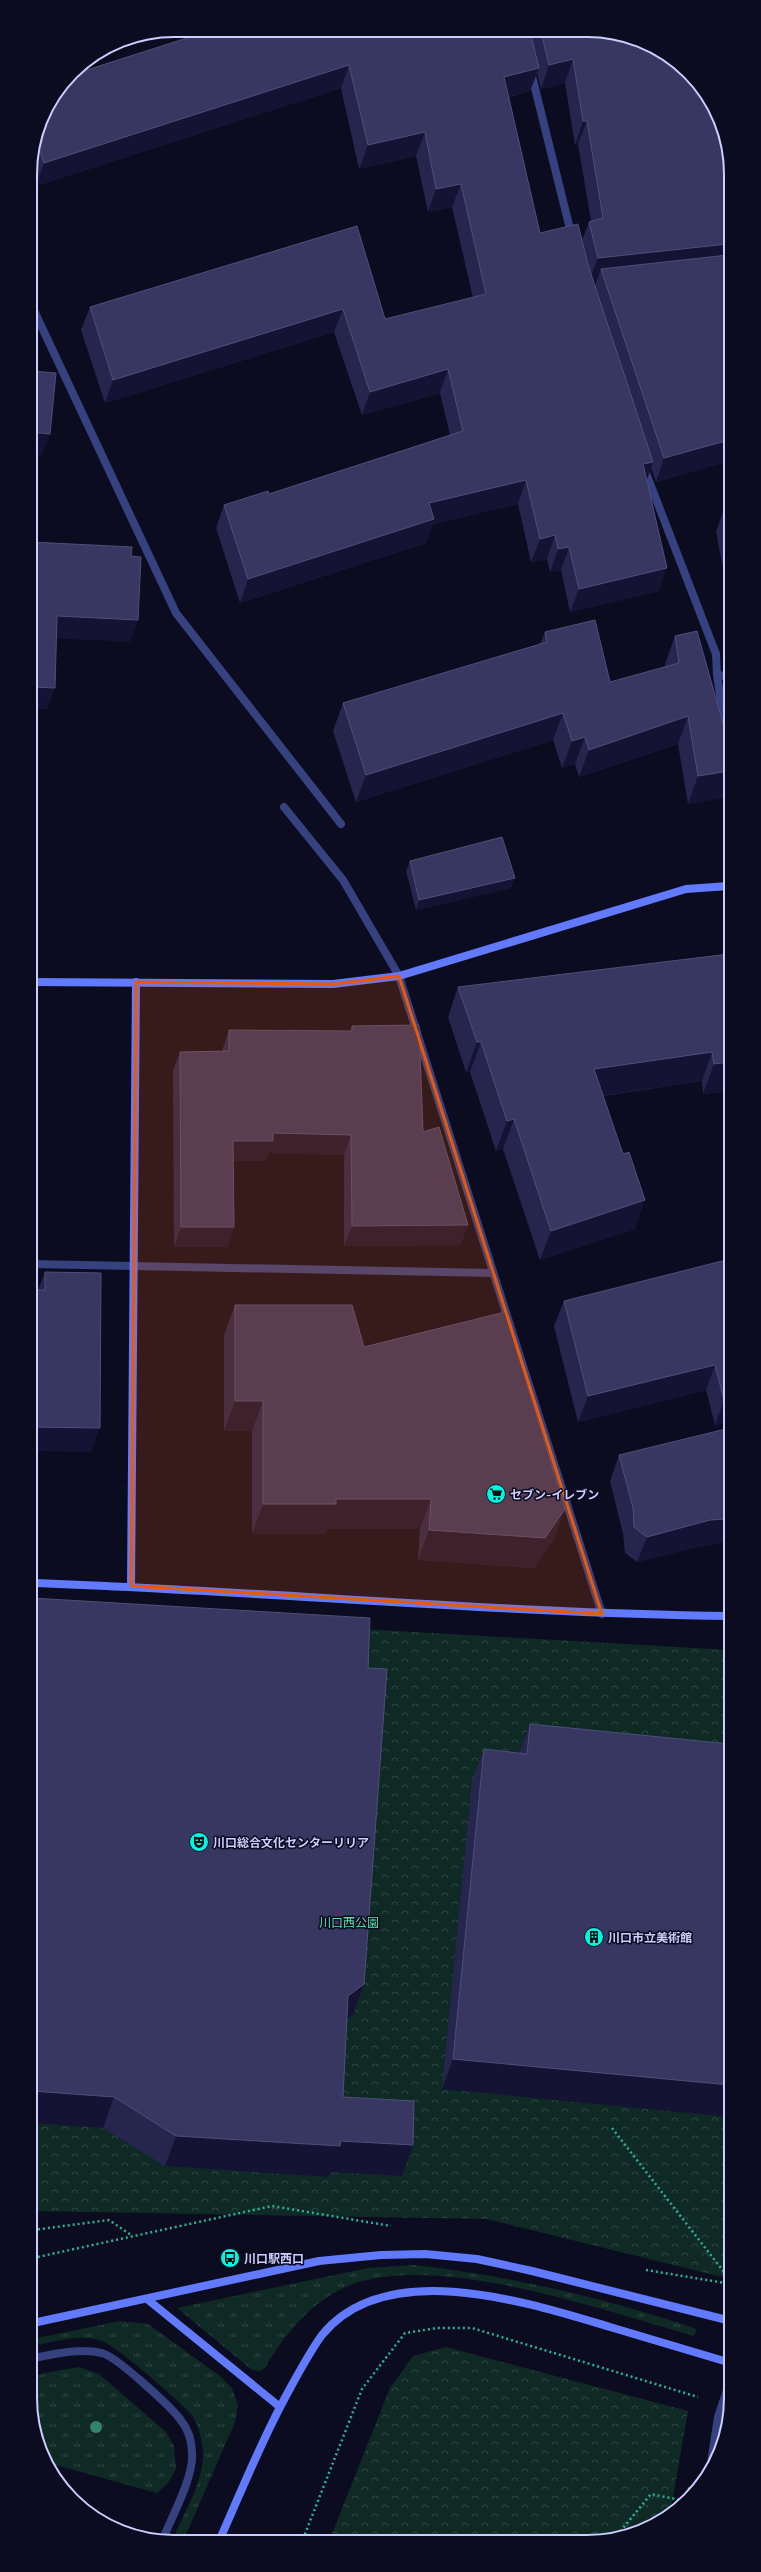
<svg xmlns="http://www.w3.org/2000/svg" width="761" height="2572" viewBox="0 0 761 2572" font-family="Mulish,'Noto Sans JP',sans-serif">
  <defs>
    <pattern id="grass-tufts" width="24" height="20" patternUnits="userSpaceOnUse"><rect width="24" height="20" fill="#0f2a24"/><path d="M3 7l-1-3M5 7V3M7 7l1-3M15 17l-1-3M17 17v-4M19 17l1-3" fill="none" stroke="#314845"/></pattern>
    <pattern id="park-crowns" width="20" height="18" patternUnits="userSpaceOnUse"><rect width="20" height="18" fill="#0f2a24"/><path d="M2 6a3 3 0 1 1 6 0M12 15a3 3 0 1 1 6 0" fill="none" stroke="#314845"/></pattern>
  </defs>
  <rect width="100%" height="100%" fill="#0c0c20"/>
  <path fill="url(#grass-tufts)" d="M 415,2265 C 511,2276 605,2298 697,2329 L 694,2336 C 606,2311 444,2254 356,2283 C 316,2296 285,2333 265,2368 L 260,2371 L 252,2370 L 177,2308 L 368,2268 Z
    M 120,2321 L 148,2324 L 220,2376 L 232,2388 L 238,2405 L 235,2422 L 184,2539 L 173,2539 C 184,2513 203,2483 203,2454 C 203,2442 198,2423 191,2414 C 177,2399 119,2348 102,2341 C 81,2333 54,2342 33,2346 L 33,2339 Z
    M 79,2367 L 99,2374 L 166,2432 L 174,2446 L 176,2469 L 168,2483 L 157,2493 L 45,2462 L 33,2426 L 33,2377 L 45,2373 Z"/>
  <path fill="url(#park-crowns)" d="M 32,1610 L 730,1650 L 731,2276 L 726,2278 L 487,2219 L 33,2211 Z
    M 446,2347 L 688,2411 L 670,2514 L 659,2523 L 615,2539 L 330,2539 L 390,2388 L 413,2356 Z"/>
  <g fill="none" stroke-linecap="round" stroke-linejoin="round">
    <path stroke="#2bb392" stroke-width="2.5" stroke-dasharray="2 3" stroke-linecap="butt" d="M 612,2128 L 731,2281
      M 33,2230 L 109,2220 L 131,2235
      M 33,2258 L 272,2206 L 391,2226
      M 646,2270 L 731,2284
      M 303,2539 L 362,2389 L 405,2333 L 437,2328 L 472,2328 L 698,2397
      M 614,2539 L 651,2494 L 685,2501 L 690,2486"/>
    <path stroke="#364180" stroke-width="8" d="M 30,302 L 176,613 L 341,824
      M 284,807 L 343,880 L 399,976
      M 33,2358 C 56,2354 78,2348 102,2353 C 117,2357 170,2406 180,2419 C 188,2429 192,2442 192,2453 C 194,2477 172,2516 163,2539"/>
    <path stroke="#364180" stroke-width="8" d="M 531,72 L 572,237
      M 644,468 L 716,654 L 717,675 L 727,742
      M 717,675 L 729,676
      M 399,976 L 602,1614
      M 31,1264 L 493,1273
      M 710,2469 L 718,2417 L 731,2378"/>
    <path stroke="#627aff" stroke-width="8" d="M 31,982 L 333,984 L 399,976 L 686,889 L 729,886
      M 32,1583 C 265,1591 497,1613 730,1616
      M 131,1586 L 136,982
      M 147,2299 L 280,2407
      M 33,2323 L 319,2261 L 381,2255 L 425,2254 L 477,2259 L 532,2271 L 731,2321
      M 220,2539 C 243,2487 265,2433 293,2383 C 302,2367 311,2350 322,2335 C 387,2256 529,2303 610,2327 C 650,2339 690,2351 731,2363"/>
  </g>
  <circle fill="#358169" cx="96" cy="2427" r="6"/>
  <path fill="#25254e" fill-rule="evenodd" d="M 212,30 L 615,33 L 728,146 L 729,461 L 656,482 L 651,468 L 647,480 L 659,591 L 570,612 L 561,570 L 550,572 L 547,559 L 531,562 L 518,504 L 433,524 L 426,543 L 240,603 L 216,528 L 224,505 L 269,494 L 450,435 L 440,393 L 362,415 L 334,332 L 105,403 L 81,330 L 90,307 L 357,226 L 385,319 L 473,298 L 452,207 L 428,212 L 416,156 L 359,169 L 341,88 L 36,186 L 30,169 L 30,165 L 41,119 ZM 537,73 L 541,89 L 565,83 L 575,145 L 578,144 L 591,221 L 589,222 L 582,240 L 540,233 L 509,97 L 530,91 ZM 597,280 L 595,285 L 593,281 Z
    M 729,508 L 729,589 L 727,589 L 716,532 L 724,509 Z
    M 545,632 L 610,682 L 665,667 L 665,664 L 675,636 L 729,745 L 729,788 L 726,797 L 688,804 L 678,744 L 579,777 L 575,764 L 562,768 L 553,740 L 356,802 L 333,731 L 343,703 L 540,644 Z
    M 410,861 L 511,888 L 416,910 L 406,871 Z
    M 729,954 L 729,1091 L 703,1094 L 702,1081 L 603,1096 L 635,1229 L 540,1260 L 503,1149 L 496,1151 L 470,1072 L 466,1072 L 448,1017 L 458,987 Z
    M 352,1026 L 423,1132 L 468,1225 L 460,1245 L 344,1246 L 344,1155 L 269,1153 L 266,1161 L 233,1161 L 234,1227 L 227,1247 L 174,1247 L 173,1071 L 180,1052 L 222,1051 L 229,1030 L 350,1031 Z
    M 45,1272 L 91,1452 L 38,1290 Z
    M 729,1276 L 730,1422 L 715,1425 L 706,1390 L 578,1422 L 554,1326 L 564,1301 Z
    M 235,1305 L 364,1347 L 565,1509 L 554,1539 L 534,1568 L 418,1560 L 420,1529 L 327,1529 L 325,1534 L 252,1534 L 252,1431 L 224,1431 L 224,1335 Z
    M 619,1455 L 716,1544 L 701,1546 L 637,1562 L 625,1553 L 623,1534 L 610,1481 Z
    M 32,1598 L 353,2015 L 347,2019 L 343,2097 L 413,2145 L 402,2176 L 331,2172 L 329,2177 L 165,2166 L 103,2128 L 32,2123 Z
    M 530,1724 L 730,1744 L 442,2089 L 472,1780 L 484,1749 L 519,1753 Z"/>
  <path fill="#141334" d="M 573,59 L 565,83 L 541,89 L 549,65 Z
    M 349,65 L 341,88 L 36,186 L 44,163 Z
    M 539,68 L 530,91 L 496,100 L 504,77 Z
    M 583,121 L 587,121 L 578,144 L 575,145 Z
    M 425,132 L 416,156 L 359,169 L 368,145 Z
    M 461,184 L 452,207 L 428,212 L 436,189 Z
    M 728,244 L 728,264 L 601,269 L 597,280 L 589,281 L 598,258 Z
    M 343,309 L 334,332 L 105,403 L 113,380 Z
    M 448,369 L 440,393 L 362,415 L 370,392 Z
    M 31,432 L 50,434 L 42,455 L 31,454 Z
    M 729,440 L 729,461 L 656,482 L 664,458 Z
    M 653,462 L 645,485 L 643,464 Z
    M 526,480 L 518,504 L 433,524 L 426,543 L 240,603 L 248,579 L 429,503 Z
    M 555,535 L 547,559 L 531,562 L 540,539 Z
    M 569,547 L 561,570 L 550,572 L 558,549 Z
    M 667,568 L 659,591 L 570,612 L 579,589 Z
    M 57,616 L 138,620 L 130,642 L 49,638 Z
    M 31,687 L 55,688 L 47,709 L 31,709 Z
    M 563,713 L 553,740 L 356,802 L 366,775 Z
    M 688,716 L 678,744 L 579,777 L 589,750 Z
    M 585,737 L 575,764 L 562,768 L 572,741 Z
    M 729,771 L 729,788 L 726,797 L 688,804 L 698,776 Z
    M 515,878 L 511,888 L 416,910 L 419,900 Z
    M 477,1042 L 481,1042 L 470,1072 L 466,1072 Z
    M 712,1052 L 702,1081 L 584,1098 L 594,1069 Z
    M 729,1062 L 729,1091 L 703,1094 L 714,1064 Z
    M 514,1119 L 503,1149 L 496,1151 L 507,1121 Z
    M 273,1133 L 351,1135 L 344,1155 L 269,1153 L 266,1161 L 226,1161 L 233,1141 Z
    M 645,1200 L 635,1229 L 540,1260 L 551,1231 Z
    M 468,1225 L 460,1245 L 344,1246 L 352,1226 Z
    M 181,1227 L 234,1227 L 227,1247 L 174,1247 Z
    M 715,1365 L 706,1390 L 578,1422 L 588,1396 Z
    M 730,1398 L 730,1422 L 715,1425 L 724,1400 Z
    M 235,1401 L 263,1401 L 252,1431 L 224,1431 Z
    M 32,1427 L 100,1428 L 91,1452 L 32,1451 Z
    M 336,1499 L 431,1499 L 420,1529 L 327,1529 L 325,1534 L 252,1534 L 263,1504 Z
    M 565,1509 L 554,1539 L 534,1568 L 418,1560 L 429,1530 Z
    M 730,1517 L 730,1539 L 716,1544 L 701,1546 L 637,1562 L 647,1537 L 710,1520 Z
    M 364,1984 L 353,2015 L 337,2026 L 348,1996 Z
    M 453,2059 L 730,2085 L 730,2117 L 442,2089 Z
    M 32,2091 L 114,2097 L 103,2128 L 32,2123 Z
    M 176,2136 L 341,2141 L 413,2145 L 402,2176 L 331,2172 L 329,2177 L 165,2166 Z"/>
  <path fill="#373761" stroke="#4e4f7a" d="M 212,30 L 530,32 L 539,68 L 504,77 L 540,233 L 578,224 L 588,265 L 653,462 L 643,464 L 667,568 L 579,589 L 569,547 L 558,549 L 555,535 L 540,539 L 526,480 L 429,503 L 434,519 L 248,579 L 224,505 L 268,491 L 269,494 L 463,431 L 448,369 L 370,392 L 343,309 L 113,380 L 90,307 L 357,226 L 385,319 L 486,294 L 461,184 L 436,189 L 425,132 L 368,145 L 349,65 L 44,163 L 36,139 L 41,119 L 71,75 Z
    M 541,32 L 615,33 L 659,49 L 689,72 L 716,110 L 728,146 L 728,244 L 598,258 L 589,222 L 603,218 L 587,121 L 583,121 L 573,59 L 549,65 Z
    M 728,255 L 729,440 L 664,458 L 601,269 Z
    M 31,371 L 56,373 L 50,434 L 31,432 Z
    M 729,508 L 729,531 L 724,509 Z
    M 31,542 L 132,547 L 131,556 L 141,557 L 138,620 L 57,616 L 55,688 L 31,687 Z
    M 595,620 L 610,682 L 679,663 L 675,636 L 697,631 L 729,745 L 729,771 L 698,776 L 688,716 L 589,750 L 585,737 L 572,741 L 563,713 L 366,775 L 343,703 L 547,642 L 545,632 Z
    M 502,837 L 515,878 L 419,900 L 410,861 Z
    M 729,954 L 729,1062 L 714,1064 L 712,1052 L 594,1069 L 623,1154 L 629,1152 L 645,1200 L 551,1231 L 514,1119 L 507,1121 L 481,1042 L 477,1042 L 458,987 Z
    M 419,1025 L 423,1132 L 439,1127 L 468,1225 L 352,1226 L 351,1135 L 273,1133 L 273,1141 L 233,1141 L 234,1227 L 181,1227 L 180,1052 L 229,1051 L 229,1030 L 352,1031 L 352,1026 Z
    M 726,1260 L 729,1276 L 730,1398 L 724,1400 L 715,1365 L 588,1396 L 564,1301 Z
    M 45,1272 L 101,1273 L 100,1428 L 32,1427 L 32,1290 L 45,1290 Z
    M 235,1305 L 352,1305 L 364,1347 L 505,1312 L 565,1509 L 545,1538 L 429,1530 L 431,1499 L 336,1499 L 336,1504 L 263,1504 L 263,1401 L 235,1401 Z
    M 730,1428 L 730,1517 L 726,1519 L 710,1520 L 647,1537 L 634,1527 L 633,1508 L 619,1455 Z
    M 32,1598 L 370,1618 L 368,1668 L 387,1669 L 364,1984 L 348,1996 L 343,2097 L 414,2101 L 413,2145 L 341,2141 L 340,2146 L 176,2136 L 114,2097 L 32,2091 Z
    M 530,1724 L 730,1744 L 730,2085 L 453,2059 L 484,1749 L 527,1754 Z"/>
  <path fill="#e8590c" fill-opacity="0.2" stroke="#e8590c" stroke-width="3" stroke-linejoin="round" d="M 399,976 L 602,1614 L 131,1586 L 136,982 L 333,984 Z"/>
  <defs>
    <symbol id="supermarket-disc" viewBox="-11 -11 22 22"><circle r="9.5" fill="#00f6e3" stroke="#0c0c20"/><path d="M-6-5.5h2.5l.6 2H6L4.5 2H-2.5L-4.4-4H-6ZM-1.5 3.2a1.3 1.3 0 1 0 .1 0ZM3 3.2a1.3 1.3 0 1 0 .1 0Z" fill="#111"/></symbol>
    <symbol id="theatre-disc" viewBox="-11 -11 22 22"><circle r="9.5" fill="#00f6e3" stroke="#0c0c20"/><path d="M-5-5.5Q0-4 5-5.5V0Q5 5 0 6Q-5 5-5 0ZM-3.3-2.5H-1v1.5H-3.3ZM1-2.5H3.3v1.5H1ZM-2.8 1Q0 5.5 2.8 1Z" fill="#111"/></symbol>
    <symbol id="building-disc" viewBox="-11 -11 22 22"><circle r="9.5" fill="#00f6e3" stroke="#0c0c20"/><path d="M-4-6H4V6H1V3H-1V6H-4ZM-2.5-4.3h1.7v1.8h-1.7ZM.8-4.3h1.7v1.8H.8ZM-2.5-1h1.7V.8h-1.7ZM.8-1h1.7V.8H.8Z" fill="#111"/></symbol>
    <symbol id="bus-disc" viewBox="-11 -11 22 22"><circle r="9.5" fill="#00f6e3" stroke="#0c0c20"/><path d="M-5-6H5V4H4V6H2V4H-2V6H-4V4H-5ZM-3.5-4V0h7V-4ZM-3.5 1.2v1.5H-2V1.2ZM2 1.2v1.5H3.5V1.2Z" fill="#111"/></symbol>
  </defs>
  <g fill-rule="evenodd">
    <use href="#supermarket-disc" x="485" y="1483" width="22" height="22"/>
    <use href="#theatre-disc" x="188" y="1831" width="22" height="22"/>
    <use href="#building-disc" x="583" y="1926" width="22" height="22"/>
    <use href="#bus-disc" x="219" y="2247" width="22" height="22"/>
  </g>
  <g text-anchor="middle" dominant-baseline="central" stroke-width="3" stroke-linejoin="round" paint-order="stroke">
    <g font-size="12" font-weight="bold" fill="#cbceff" stroke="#0c0c20" text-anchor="start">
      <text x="510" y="1494">セブン-イレブン</text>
      <text x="213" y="1842">川口総合文化センターリリア</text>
      <text x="608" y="1937">川口市立美術館</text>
      <text x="244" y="2258">川口駅西口</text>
    </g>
    <g font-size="12" fill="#56e0a5" stroke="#0c0c20">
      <text x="349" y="1922">川口西公園</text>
    </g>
  </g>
  <path d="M0 0H761V2572H0ZM174 37H587A137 137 0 0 1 724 174V2398A137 137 0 0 1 587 2535H174A137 137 0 0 1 37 2398V174A137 137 0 0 1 174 37Z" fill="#0c0c20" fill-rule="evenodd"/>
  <path fill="none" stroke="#cbceff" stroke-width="2" d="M174 37H587A137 137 0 0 1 724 174V2398A137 137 0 0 1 587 2535H174A137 137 0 0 1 37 2398V174A137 137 0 0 1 174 37Z"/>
</svg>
